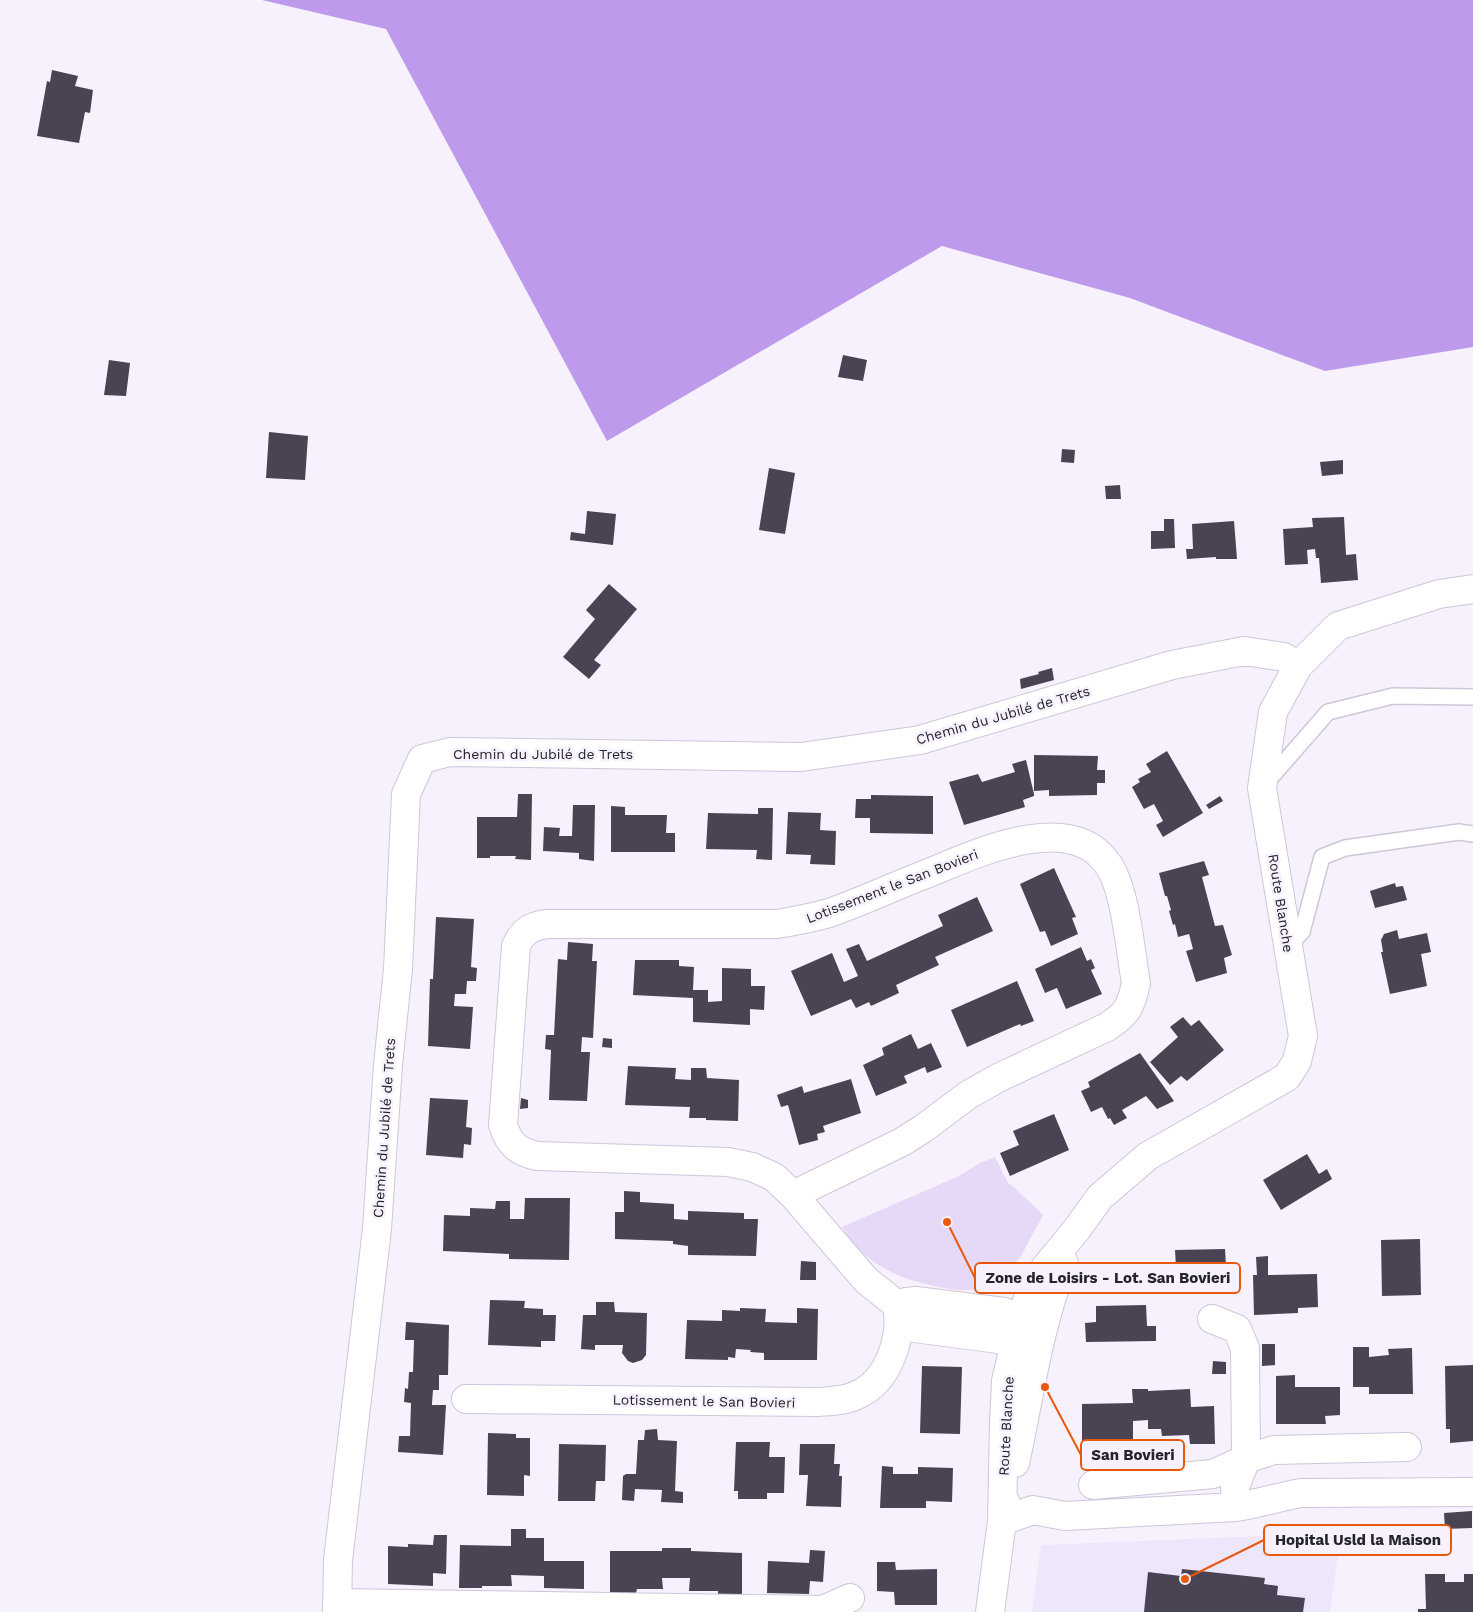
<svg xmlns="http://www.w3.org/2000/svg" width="1473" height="1612" viewBox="0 0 1473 1612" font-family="'Work Sans',sans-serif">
  <rect width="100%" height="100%" fill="#f6f1fd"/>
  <path fill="#eee6fb" d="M 1341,1533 L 1330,1612 L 1032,1612 L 1041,1545 Z"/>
  <path fill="#e5d9f7" d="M 995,1157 L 1008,1183 L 1015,1188 L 1043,1215 L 1021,1256 L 996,1286 C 987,1287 978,1289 969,1290 C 957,1291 945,1288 934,1286 C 896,1278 862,1262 842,1227 L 959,1176 L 980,1163 Z"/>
  <path fill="#bd9aeb" d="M 262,0 L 1473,0 L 1473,347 L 1325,371 L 1130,298 L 942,246 L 607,441 L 386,29 Z"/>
  <path fill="#494353" d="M 52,70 L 78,76 L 75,86 L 93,90 L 90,113 L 85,112 L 79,143 L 37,136 L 47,81 L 50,82 Z
    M 843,355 L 867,360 L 863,381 L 838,377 Z
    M 109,360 L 130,363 L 126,396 L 104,395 Z
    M 269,432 L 308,436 L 305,480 L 266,478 Z
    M 1062,449 L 1075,450 L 1074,463 L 1061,462 Z
    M 1343,460 L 1343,474 L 1322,476 L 1320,462 Z
    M 769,468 L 795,473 L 785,534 L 759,530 Z
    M 1120,485 L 1121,499 L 1106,499 L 1105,486 Z
    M 587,511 L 616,514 L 613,545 L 570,540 L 571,532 L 585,534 Z
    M 1344,517 L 1346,555 L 1356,554 L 1358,580 L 1321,583 L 1319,558 L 1316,558 L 1315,549 L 1307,550 L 1308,564 L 1285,565 L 1283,529 L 1313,527 L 1312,518 Z
    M 1164,519 L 1174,519 L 1175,548 L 1151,549 L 1151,531 L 1164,531 Z
    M 1234,521 L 1237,559 L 1216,559 L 1216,557 L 1187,559 L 1186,549 L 1193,549 L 1192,524 Z
    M 609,584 L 637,609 L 594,660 L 601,665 L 589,679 L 563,657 L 595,619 L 586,610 Z
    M 1052,668 L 1054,680 L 1021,689 L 1020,679 L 1039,674 L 1038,672 Z
    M 1167,751 L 1203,813 L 1163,837 L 1156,825 L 1163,821 L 1154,804 L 1144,809 L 1132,787 L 1140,782 L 1138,779 L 1151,772 L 1146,764 Z
    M 1034,755 L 1098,756 L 1097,770 L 1105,770 L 1105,783 L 1097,783 L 1097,795 L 1049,796 L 1049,790 L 1034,791 Z
    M 1026,760 L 1034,794 L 1034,796 L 1023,800 L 1025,807 L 964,825 L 949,782 L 978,774 L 982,782 L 1015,772 L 1012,764 Z
    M 518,794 L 532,794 L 531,860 L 515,859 L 516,856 L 490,856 L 490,858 L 477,858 L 477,817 L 517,817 Z
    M 871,795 L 933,796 L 933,834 L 870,833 L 870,818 L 855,818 L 856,799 L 871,799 Z
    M 1220,796 L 1223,801 L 1209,809 L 1206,805 Z
    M 573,805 L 595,805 L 594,861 L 579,859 L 579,853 L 543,851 L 544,827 L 560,828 L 559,836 L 572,836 Z
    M 611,806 L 625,807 L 625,815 L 667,815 L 666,833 L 675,833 L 675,852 L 611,852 Z
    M 758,808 L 773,808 L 772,860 L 756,859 L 757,850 L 706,849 L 708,813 L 758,814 Z
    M 788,812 L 821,813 L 820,830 L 836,831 L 835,865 L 810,864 L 811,855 L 786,854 Z
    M 1204,861 L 1209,875 L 1202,877 L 1215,926 L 1223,925 L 1232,955 L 1224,958 L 1227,973 L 1196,982 L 1186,951 L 1193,949 L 1189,934 L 1178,937 L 1175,924 L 1173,925 L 1169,911 L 1171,910 L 1167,896 L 1165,896 L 1159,873 Z
    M 1054,868 L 1076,917 L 1072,918 L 1078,934 L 1051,946 L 1045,931 L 1040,932 L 1020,884 Z
    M 1395,883 L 1396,887 L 1403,886 L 1407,900 L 1375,908 L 1370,891 Z
    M 977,897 L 993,931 L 935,957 L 939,965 L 896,985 L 899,993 L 871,1006 L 869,1002 L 856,1008 L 851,999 L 811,1016 L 791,971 L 832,953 L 844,982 L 858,976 L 846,949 L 859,944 L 867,961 L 943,926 L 938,915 Z
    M 436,917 L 474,919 L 471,967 L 477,968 L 476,981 L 467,981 L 466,994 L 455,994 L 454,1006 L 473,1007 L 470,1049 L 428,1046 L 430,979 L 433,979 Z
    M 1397,930 L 1399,939 L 1427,933 L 1431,952 L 1421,954 L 1427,986 L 1390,994 L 1381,952 L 1383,952 L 1381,940 L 1384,934 Z
    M 568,942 L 593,944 L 592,961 L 597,961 L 593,1038 L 582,1037 L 581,1052 L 590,1052 L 587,1101 L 549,1100 L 551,1050 L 545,1049 L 546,1035 L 554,1035 L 558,959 L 567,960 Z
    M 1081,947 L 1087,961 L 1091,959 L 1095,968 L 1091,970 L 1102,994 L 1066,1009 L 1057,988 L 1045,993 L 1035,969 Z
    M 635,960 L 679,960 L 679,966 L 694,967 L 693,990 L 708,990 L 708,1002 L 722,1001 L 722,968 L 751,969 L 751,986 L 765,986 L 764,1010 L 750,1009 L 750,1025 L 693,1022 L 693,998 L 633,995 Z
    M 1017,981 L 1034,1021 L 1021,1026 L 1020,1024 L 967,1047 L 951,1010 Z
    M 1183,1017 L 1191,1026 L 1199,1020 L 1224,1050 L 1187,1081 L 1181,1076 L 1170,1085 L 1150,1062 L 1178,1037 L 1170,1027 Z
    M 911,1034 L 918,1049 L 931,1043 L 942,1067 L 927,1073 L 925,1067 L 904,1076 L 907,1083 L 876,1096 L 863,1065 L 884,1055 L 882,1048 Z
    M 603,1038 L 612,1039 L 612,1048 L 602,1047 Z
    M 1140,1053 L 1174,1101 L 1157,1109 L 1146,1096 L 1122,1110 L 1127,1118 L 1114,1125 L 1110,1118 L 1108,1119 L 1102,1107 L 1091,1112 L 1081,1091 L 1090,1087 L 1088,1082 Z
    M 628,1066 L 676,1068 L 675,1079 L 691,1080 L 691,1068 L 706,1068 L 707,1078 L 739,1080 L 738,1121 L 706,1120 L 706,1118 L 689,1118 L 690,1107 L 625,1105 Z
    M 851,1079 L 861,1113 L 823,1126 L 825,1132 L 817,1134 L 818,1140 L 799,1145 L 788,1105 L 781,1107 L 777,1095 L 802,1086 L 804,1093 Z
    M 430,1098 L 468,1100 L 466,1127 L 472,1128 L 471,1145 L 464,1144 L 463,1158 L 426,1155 Z
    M 521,1098 L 528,1100 L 528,1108 L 520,1109 Z
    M 1054,1114 L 1069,1150 L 1010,1176 L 1000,1153 L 1019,1145 L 1013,1131 Z
    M 1307,1154 L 1319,1174 L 1327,1169 L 1332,1179 L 1281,1210 L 1263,1180 Z
    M 624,1191 L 640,1192 L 640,1202 L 674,1204 L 674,1219 L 688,1220 L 688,1211 L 744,1213 L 744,1219 L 758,1219 L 756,1256 L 688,1255 L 688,1246 L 673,1244 L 673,1241 L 615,1239 L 615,1212 L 624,1212 Z
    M 525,1198 L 570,1198 L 569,1260 L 509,1259 L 509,1254 L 443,1251 L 444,1215 L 470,1216 L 470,1208 L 495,1209 L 496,1201 L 510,1201 L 510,1219 L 524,1219 Z
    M 1420,1239 L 1421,1295 L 1382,1296 L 1381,1240 Z
    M 1225,1249 L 1227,1283 L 1177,1285 L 1175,1250 Z
    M 1268,1256 L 1268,1275 L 1317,1274 L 1318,1307 L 1298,1308 L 1298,1313 L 1254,1315 L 1253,1275 L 1257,1275 L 1256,1257 Z
    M 801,1261 L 816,1262 L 816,1280 L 800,1280 Z
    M 490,1300 L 525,1301 L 524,1308 L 543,1309 L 543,1315 L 556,1315 L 555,1341 L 541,1341 L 541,1347 L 488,1345 Z
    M 596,1302 L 614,1302 L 615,1312 L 647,1313 L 646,1355 L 642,1360 L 633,1363 L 628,1361 L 622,1353 L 623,1345 L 595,1345 L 595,1350 L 581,1349 L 583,1315 L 596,1315 Z
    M 1146,1305 L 1147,1326 L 1156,1326 L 1156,1341 L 1086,1342 L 1085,1323 L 1096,1322 L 1096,1306 Z
    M 740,1308 L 766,1309 L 765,1322 L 797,1323 L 797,1308 L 818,1309 L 817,1360 L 764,1360 L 764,1353 L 750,1352 L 751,1350 L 736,1349 L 735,1358 L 728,1357 L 728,1360 L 685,1359 L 687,1320 L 722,1321 L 722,1310 L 740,1311 Z
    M 406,1322 L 449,1325 L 448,1375 L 439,1375 L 439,1390 L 433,1390 L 432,1403 L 432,1405 L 446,1405 L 443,1455 L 398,1452 L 399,1436 L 410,1436 L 411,1403 L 404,1402 L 405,1388 L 408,1389 L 409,1372 L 413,1372 L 414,1340 L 405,1340 Z
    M 1262,1344 L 1275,1344 L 1275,1365 L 1262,1366 Z
    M 1353,1347 L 1369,1347 L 1369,1357 L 1389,1355 L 1388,1349 L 1412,1348 L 1413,1394 L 1369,1394 L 1369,1387 L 1353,1387 Z
    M 1213,1361 L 1226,1362 L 1226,1374 L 1212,1374 Z
    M 1473,1365 L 1473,1441 L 1450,1443 L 1450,1429 L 1446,1429 L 1445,1366 Z
    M 922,1366 L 962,1367 L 960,1434 L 920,1433 Z
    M 1295,1375 L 1295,1387 L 1340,1387 L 1340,1415 L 1325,1416 L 1326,1424 L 1276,1424 L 1276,1376 Z
    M 1132,1389 L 1148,1389 L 1148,1391 L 1190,1389 L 1191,1407 L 1214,1406 L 1215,1444 L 1190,1444 L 1189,1435 L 1162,1436 L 1161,1429 L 1148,1429 L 1148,1420 L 1133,1421 L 1133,1440 L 1082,1441 L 1082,1404 L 1133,1403 Z
    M 657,1429 L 658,1440 L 677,1441 L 675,1491 L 683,1492 L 683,1503 L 661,1502 L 662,1490 L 635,1489 L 634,1501 L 622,1500 L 623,1476 L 626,1474 L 636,1474 L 638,1440 L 644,1440 L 645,1430 Z
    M 488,1433 L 516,1434 L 516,1438 L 530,1438 L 530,1476 L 524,1475 L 524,1496 L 487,1495 Z
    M 736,1442 L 770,1442 L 769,1457 L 785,1457 L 784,1493 L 767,1493 L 767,1499 L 738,1499 L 738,1491 L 734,1491 Z
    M 559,1444 L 606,1445 L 605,1481 L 596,1481 L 595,1501 L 558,1501 Z
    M 800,1444 L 835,1444 L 834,1464 L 840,1464 L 839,1476 L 842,1476 L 841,1507 L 806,1506 L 808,1475 L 799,1475 Z
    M 882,1466 L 893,1467 L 893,1474 L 918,1474 L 918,1467 L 953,1468 L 952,1502 L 926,1501 L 926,1508 L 880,1508 Z
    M 1472,1511 L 1472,1528 L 1445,1529 L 1444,1513 Z
    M 511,1529 L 526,1529 L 526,1538 L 544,1538 L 544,1561 L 584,1561 L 584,1589 L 544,1588 L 544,1576 L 511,1575 L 512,1586 L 482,1586 L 482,1588 L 459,1588 L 460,1545 L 511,1546 Z
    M 434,1535 L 447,1535 L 446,1574 L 433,1573 L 433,1586 L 388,1584 L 388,1546 L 408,1547 L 408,1544 L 433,1545 Z
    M 662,1548 L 691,1548 L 691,1551 L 742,1553 L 742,1594 L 718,1594 L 718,1591 L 689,1591 L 690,1578 L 662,1578 L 663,1589 L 637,1589 L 636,1593 L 610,1593 L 610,1551 L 662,1551 Z
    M 810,1550 L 825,1551 L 823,1582 L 810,1581 L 809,1594 L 767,1593 L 768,1561 L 809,1563 Z
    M 877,1562 L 895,1562 L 896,1570 L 937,1569 L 937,1605 L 895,1605 L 894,1592 L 877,1591 Z
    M 1182,1569 L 1265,1578 L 1264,1584 L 1278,1586 L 1277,1595 L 1305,1598 L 1303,1612 L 1144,1612 L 1148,1572 L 1181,1576 Z
    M 1425,1574 L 1445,1574 L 1445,1582 L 1464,1582 L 1464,1574 L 1473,1574 L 1473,1612 L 1418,1612 L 1418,1609 L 1426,1609 Z"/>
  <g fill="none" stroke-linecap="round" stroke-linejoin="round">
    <defs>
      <path id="service" d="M 1266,783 L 1328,712 L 1393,696 L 1473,697
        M 1288,946 L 1302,932 L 1322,857 L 1345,848 L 1459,832 L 1473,834"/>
      <path id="minor" d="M 897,1305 L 906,1302 L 916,1301 L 1004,1312 L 1013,1315 L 1040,1333 L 1027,1338 L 1006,1340 L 899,1326
        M 1212,1319 L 1237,1329 L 1245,1348 L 1246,1459 L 1235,1487 L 1236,1507
        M 466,1399 L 818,1402 C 831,1401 845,1401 857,1395 C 889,1381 903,1337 897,1305 L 866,1280 L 793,1195 L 774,1177 L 752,1167 L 728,1162 L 537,1156 C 518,1152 509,1144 503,1125 L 516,946 C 523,931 531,926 547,924 L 777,924 C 795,921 812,918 829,913 C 863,901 897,885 931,872 C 977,853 1070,810 1107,863 C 1126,888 1130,951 1136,983 C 1131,1007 1127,1014 1107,1027 L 998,1078 L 968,1095 L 924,1128 L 902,1142 L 793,1195
        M 1093,1485 L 1213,1474 L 1246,1459 L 1274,1450 L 1407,1447
        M 1002,1521 L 1033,1510 L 1065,1516 L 1236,1507 C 1258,1504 1278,1497 1301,1493 L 1473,1492
        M 337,1603 L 823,1610 L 850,1598
        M 337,1612 L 338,1560 L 377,1229 L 388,1065 L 398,969 L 406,794 L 422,759 L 450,752 L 801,757 L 920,740 L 1172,665 L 1244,651 L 1284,657 L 1298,666"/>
      <path id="tertiary" d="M 1015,1463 C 1030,1396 1038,1327 1064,1263
        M 1002,1521 L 1004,1422 L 1006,1381 L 1018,1330 L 1028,1298 L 1045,1268 L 1077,1229 L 1100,1197 L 1148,1156 L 1287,1077 L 1297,1061 L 1303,1036 L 1262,788 L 1273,712 L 1298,666 L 1338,626 L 1439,594 L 1473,589
        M 990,1612 L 1002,1521 L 1006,1503"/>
    </defs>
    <use href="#service" stroke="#cec6d9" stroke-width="18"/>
    <use href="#minor" stroke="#cec6d9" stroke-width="30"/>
    <use href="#tertiary" stroke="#cec6d9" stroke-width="30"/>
    <use href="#service" stroke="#fff" stroke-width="15"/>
    <use href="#minor" stroke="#fff" stroke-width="28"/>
    <use href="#tertiary" stroke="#fff" stroke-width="28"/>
  </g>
  <g text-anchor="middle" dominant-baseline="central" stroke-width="5" stroke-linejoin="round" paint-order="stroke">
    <g font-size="14" fill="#26232a" stroke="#f6f1fd">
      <text transform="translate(1003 715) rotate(-16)">Chemin du Jubilé de Trets</text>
      <text x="543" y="754">Chemin du Jubilé de Trets</text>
      <text transform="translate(892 886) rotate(-21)">Lotissement le San Bovieri</text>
      <text transform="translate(1281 903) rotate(81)">Route Blanche</text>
      <text transform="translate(384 1128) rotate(-86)">Chemin du Jubilé de Trets</text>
      <text transform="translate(704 1401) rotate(1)">Lotissement le San Bovieri</text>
      <text transform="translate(1006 1426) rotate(-87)">Route Blanche</text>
    </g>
  </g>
  <path fill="none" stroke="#e8590c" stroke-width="2" d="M947 1222L975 1278M1045 1387L1081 1455M1185 1579L1264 1540"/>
  <g fill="#e8590c" stroke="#f6f1fd" stroke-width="2">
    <circle cx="947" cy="1222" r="5"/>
    <circle cx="1045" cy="1387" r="5"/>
    <circle cx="1185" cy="1579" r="5"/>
  </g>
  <g fill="#f6f1fd" stroke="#e8590c" stroke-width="2">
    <rect x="975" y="1263" width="265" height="30" rx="5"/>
    <rect x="1081" y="1440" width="103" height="30" rx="5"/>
    <rect x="1264" y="1525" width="187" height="30" rx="5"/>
  </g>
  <g font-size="15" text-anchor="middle" font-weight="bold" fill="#26232a">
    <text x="1108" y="1283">Zone de Loisirs - Lot. San Bovieri</text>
    <text x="1133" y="1460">San Bovieri</text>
    <text x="1358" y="1545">Hopital Usld la Maison</text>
  </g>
</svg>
